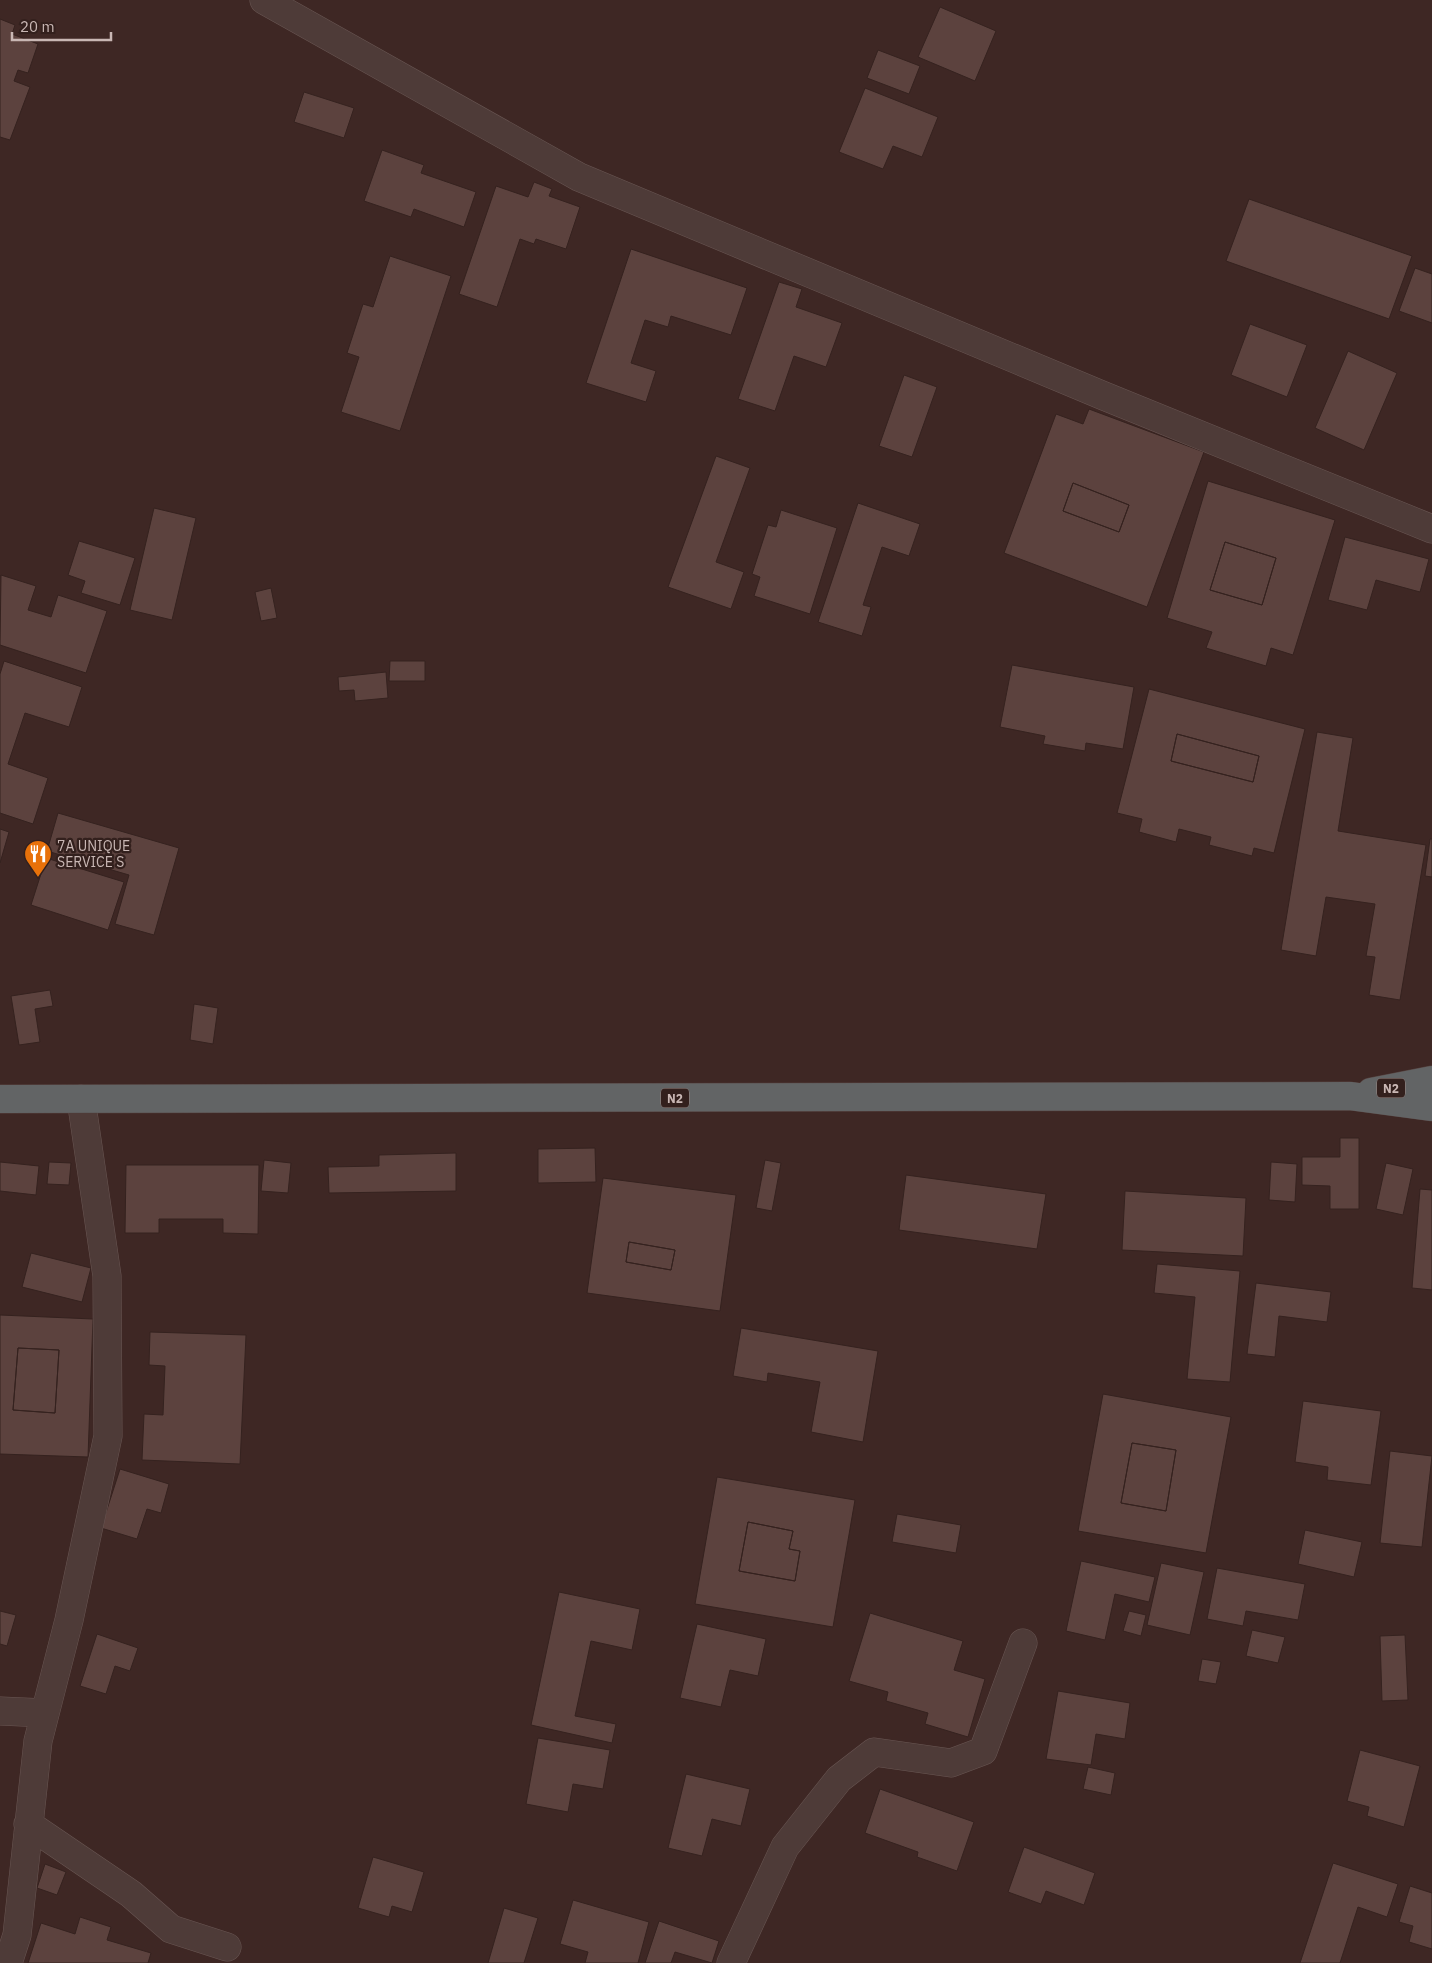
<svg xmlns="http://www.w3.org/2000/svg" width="1432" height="1963" viewBox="0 0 1432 1963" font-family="'IBM Plex Sans',sans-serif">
  <rect width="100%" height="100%" fill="#3e2724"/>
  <path fill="#5c423e" stroke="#35221f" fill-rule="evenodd" d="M 940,7 L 996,31 L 975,81 L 918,57 Z
    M 0,19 L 15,25 L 12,34 L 38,44 L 28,73 L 18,70 L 14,81 L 30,87 L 10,140 L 0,137 Z
    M 878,50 L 920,66 L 909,94 L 867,78 Z
    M 865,88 L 938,117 L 922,157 L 893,146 L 883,169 L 839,152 Z
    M 304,92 L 354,108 L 344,138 L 294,122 Z
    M 382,150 L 424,165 L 421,173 L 476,192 L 464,227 L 414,209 L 411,217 L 364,201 Z
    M 534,182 L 552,189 L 549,196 L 580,207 L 566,249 L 536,239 L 534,244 L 520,239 L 497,307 L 459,294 L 496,186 L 528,197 Z
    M 1249,199 L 1412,256 L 1389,319 L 1226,261 Z
    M 631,249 L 747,288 L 731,335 L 671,316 L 668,327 L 645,320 L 631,363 L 656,371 L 646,402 L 586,383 Z
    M 390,256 L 451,276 L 400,431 L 341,412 L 359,357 L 347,353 L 363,304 L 373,307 Z
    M 1415,268 L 1432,274 L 1432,323 L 1399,311 Z
    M 779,282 L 802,289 L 796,307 L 842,323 L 826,367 L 794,356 L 775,411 L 738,399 Z
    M 1250,324 L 1307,345 L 1287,397 L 1231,375 Z
    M 1348,351 L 1397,373 L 1364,450 L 1315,428 Z
    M 904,375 L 937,387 L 912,457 L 879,446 Z
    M 1089,409 L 1204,452 L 1147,607 L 1004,553 L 1056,414 L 1083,424 ZM 1073,483 L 1129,505 L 1119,532 L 1063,511 Z
    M 716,456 L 750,468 L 716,562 L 744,572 L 731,609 L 668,587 Z
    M 1208,481 L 1335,520 L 1293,655 L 1271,648 L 1266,666 L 1206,648 L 1212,632 L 1167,618 ZM 1225,542 L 1276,558 L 1262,605 L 1210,590 Z
    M 1073,483 L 1129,505 L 1119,532 L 1063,511 Z
    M 858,503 L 920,524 L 909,556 L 882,547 L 863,605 L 871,607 L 862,636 L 818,622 Z
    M 154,508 L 196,518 L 172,620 L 130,610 Z
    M 781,510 L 837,528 L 810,614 L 754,596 L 760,577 L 752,574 L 768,525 L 776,527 Z
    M 1345,537 L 1429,559 L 1420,592 L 1376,580 L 1367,610 L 1328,600 Z
    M 79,541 L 135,558 L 120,605 L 81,593 L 85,581 L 68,575 Z
    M 1225,542 L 1276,558 L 1262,605 L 1210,590 Z
    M 1,575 L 36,586 L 28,610 L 51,617 L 58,595 L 107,611 L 86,673 L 0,645 Z
    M 271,588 L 277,618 L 261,621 L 255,592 Z
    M 4,661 L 82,687 L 69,727 L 25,713 L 8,764 L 48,778 L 33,824 L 0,813 L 0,674 Z
    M 390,661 L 425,661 L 425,681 L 389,681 Z
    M 1012,665 L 1134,687 L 1123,749 L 1086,743 L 1085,751 L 1043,744 L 1045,736 L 1000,727 Z
    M 386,672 L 388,698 L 355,701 L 354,690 L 339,691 L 338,677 Z
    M 1149,689 L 1305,729 L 1274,853 L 1254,848 L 1252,856 L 1209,845 L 1211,837 L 1179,829 L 1176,842 L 1139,832 L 1142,819 L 1117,813 ZM 1177,734 L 1259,756 L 1253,782 L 1171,761 Z
    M 1317,732 L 1353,738 L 1338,831 L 1426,845 L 1400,1000 L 1369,995 L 1375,957 L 1366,956 L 1375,904 L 1326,897 L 1316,956 L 1281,950 Z
    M 1177,734 L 1259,756 L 1253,782 L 1171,761 Z
    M 58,813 L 179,848 L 154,935 L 115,924 L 129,875 L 47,851 Z
    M 0,829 L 9,832 L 0,863 Z
    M 1430,839 L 1432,839 L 1432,877 L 1425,876 Z
    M 46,858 L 124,882 L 108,930 L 31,905 Z
    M 50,990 L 53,1006 L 35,1009 L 40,1042 L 19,1045 L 11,996 Z
    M 194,1004 L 218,1008 L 213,1044 L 190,1040 Z
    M 1340,1138 L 1359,1138 L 1359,1209 L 1330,1209 L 1330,1186 L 1302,1185 L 1302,1157 L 1340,1157 Z
    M 595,1148 L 596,1182 L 538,1183 L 538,1149 Z
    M 456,1153 L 456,1191 L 329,1193 L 328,1167 L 379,1166 L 379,1155 Z
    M 264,1160 L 291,1163 L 288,1193 L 261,1191 Z
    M 765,1160 L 781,1163 L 772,1211 L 756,1208 Z
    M 0,1162 L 39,1166 L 36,1195 L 0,1191 Z
    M 49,1162 L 71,1163 L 69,1185 L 47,1184 Z
    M 1271,1162 L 1297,1164 L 1295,1202 L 1269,1200 Z
    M 1386,1163 L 1413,1169 L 1403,1215 L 1376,1209 Z
    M 126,1165 L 259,1165 L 258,1234 L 223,1233 L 223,1219 L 159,1219 L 159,1233 L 125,1233 Z
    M 906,1175 L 1046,1194 L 1037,1249 L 899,1230 Z
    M 603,1178 L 736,1195 L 720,1311 L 587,1293 ZM 629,1242 L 675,1250 L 671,1270 L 626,1262 Z
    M 1420,1189 L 1432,1190 L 1432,1290 L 1412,1288 Z
    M 1125,1191 L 1246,1198 L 1243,1256 L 1122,1250 Z
    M 629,1242 L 675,1250 L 671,1270 L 626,1262 Z
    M 31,1253 L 91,1268 L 82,1302 L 22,1287 Z
    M 1157,1264 L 1240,1271 L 1230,1382 L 1187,1379 L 1195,1297 L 1154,1293 Z
    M 1256,1283 L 1331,1292 L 1327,1322 L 1279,1316 L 1275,1357 L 1247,1354 Z
    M 0,1315 L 93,1319 L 88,1457 L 0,1454 ZM 18,1348 L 59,1350 L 55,1413 L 13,1410 Z
    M 741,1328 L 878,1351 L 863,1442 L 811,1432 L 820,1382 L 768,1373 L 767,1382 L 733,1376 Z
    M 150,1332 L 246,1335 L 240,1464 L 142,1460 L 144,1414 L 163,1415 L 165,1366 L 149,1365 Z
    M 18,1348 L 59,1350 L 55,1413 L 13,1410 Z
    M 1103,1394 L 1231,1417 L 1206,1553 L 1078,1531 ZM 1132,1443 L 1176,1450 L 1166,1511 L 1121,1503 Z
    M 1303,1401 L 1381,1411 L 1371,1485 L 1327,1480 L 1328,1467 L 1295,1462 Z
    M 1132,1443 L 1176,1450 L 1166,1511 L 1121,1503 Z
    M 1390,1451 L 1432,1456 L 1422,1547 L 1380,1543 Z
    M 120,1469 L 169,1484 L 161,1513 L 147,1509 L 137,1539 L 101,1528 Z
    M 717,1477 L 855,1500 L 833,1627 L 695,1604 ZM 748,1522 L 793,1531 L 789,1549 L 800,1551 L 795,1581 L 739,1571 Z
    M 897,1514 L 961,1525 L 956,1553 L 892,1542 Z
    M 748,1522 L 793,1531 L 789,1549 L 800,1551 L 795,1581 L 739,1571 Z
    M 1305,1530 L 1362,1542 L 1354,1577 L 1298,1564 Z
    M 1081,1561 L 1155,1577 L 1149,1602 L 1115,1594 L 1105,1640 L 1066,1631 Z
    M 1161,1563 L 1204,1572 L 1190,1635 L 1147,1625 Z
    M 1217,1568 L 1305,1584 L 1298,1620 L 1246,1611 L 1243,1626 L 1207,1619 Z
    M 559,1592 L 640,1609 L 632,1650 L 591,1641 L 575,1716 L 616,1724 L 612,1743 L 531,1725 Z
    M 0,1611 L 16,1615 L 7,1646 L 0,1644 Z
    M 1129,1611 L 1146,1615 L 1141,1636 L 1123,1631 Z
    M 870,1613 L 963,1641 L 954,1670 L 985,1679 L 968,1737 L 925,1724 L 928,1713 L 886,1701 L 888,1692 L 849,1681 Z
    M 697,1624 L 766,1639 L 758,1676 L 730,1670 L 721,1707 L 680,1698 Z
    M 1252,1630 L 1285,1637 L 1278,1663 L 1246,1656 Z
    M 97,1634 L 138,1648 L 130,1671 L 115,1666 L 106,1694 L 80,1686 Z
    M 1405,1635 L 1408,1700 L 1382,1701 L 1380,1636 Z
    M 1202,1659 L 1221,1662 L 1216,1684 L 1198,1681 Z
    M 1058,1691 L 1130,1703 L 1125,1739 L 1096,1734 L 1091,1765 L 1046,1759 Z
    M 538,1738 L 610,1750 L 603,1789 L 573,1784 L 568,1812 L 526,1804 Z
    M 1360,1750 L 1420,1766 L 1404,1827 L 1367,1816 L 1369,1807 L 1347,1801 Z
    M 1088,1767 L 1115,1773 L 1111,1795 L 1083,1789 Z
    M 686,1774 L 750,1789 L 741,1826 L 712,1819 L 702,1856 L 668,1848 Z
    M 880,1789 L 974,1822 L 957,1871 L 917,1857 L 918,1852 L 865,1833 Z
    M 1024,1847 L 1095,1873 L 1084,1905 L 1046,1891 L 1041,1904 L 1008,1892 Z
    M 373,1857 L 424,1872 L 412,1912 L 392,1906 L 389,1917 L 358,1908 Z
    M 1333,1863 L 1398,1884 L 1387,1917 L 1358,1907 L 1340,1963 L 1300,1963 Z
    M 45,1864 L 66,1872 L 57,1895 L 37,1888 Z
    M 1410,1886 L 1432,1893 L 1432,1949 L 1409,1942 L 1413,1926 L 1399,1922 Z
    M 573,1900 L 649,1922 L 638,1963 L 585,1963 L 588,1952 L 560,1944 Z
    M 504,1908 L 538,1918 L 524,1963 L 488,1963 Z
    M 80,1917 L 111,1927 L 107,1940 L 151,1953 L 148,1963 L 28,1963 L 41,1923 L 75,1934 Z
    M 659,1921 L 719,1941 L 712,1963 L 675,1952 L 671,1963 L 645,1963 Z"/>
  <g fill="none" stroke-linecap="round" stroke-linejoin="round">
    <defs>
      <path id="minor" d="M 264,0 L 579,177 L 1104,396 L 1432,529
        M 0,1711 L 45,1713
        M 28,1824 L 131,1894 L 171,1929 L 227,1947
        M 8,1963 L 17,1935 L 38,1741 L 69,1620 L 108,1436 L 107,1276 L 81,1099
        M 731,1963 L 785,1847 L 839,1779 L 874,1752 L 951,1763 L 983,1751 L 1023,1643"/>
      <path id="trunk" d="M 1371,1092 L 1432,1080
        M 0,1099 L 1350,1096 L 1432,1107"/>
    </defs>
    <use href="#minor" stroke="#695653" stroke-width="29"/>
    <use href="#trunk" stroke="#564340" stroke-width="29"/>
    <use href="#minor" stroke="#4e3b38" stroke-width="28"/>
    <use href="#trunk" stroke="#626465" stroke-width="28"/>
  </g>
  <defs>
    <symbol id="restaurant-pin" viewBox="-11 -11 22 30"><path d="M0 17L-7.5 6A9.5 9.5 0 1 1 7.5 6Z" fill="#e8710a" stroke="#33201d"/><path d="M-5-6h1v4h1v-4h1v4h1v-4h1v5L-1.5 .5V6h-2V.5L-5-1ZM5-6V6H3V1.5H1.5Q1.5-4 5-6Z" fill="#fff"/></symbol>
  </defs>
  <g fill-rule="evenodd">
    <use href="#restaurant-pin" x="22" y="838" width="32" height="43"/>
  </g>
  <g text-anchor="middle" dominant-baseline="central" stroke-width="4.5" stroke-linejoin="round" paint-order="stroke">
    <g fill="#33201d" stroke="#9c8a87" stroke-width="1">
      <rect x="1377" y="1078.5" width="28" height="19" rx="4"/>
      <rect x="661" y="1088.5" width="28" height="19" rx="4"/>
    </g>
    <g font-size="12" font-weight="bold" fill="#c9b7b4">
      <text x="1391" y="1088">N2</text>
      <text x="675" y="1098">N2</text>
    </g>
    <g font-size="14" fill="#c9b7b4" stroke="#33201d" text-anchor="start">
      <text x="57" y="846">7A UNIQUE<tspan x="57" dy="16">SERVICE S</tspan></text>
    </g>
  </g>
  <path d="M12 32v8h99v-8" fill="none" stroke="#c9b7b4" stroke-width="2.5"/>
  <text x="20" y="32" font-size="15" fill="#c9b7b4" stroke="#33201d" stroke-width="4" paint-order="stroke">20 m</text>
</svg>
